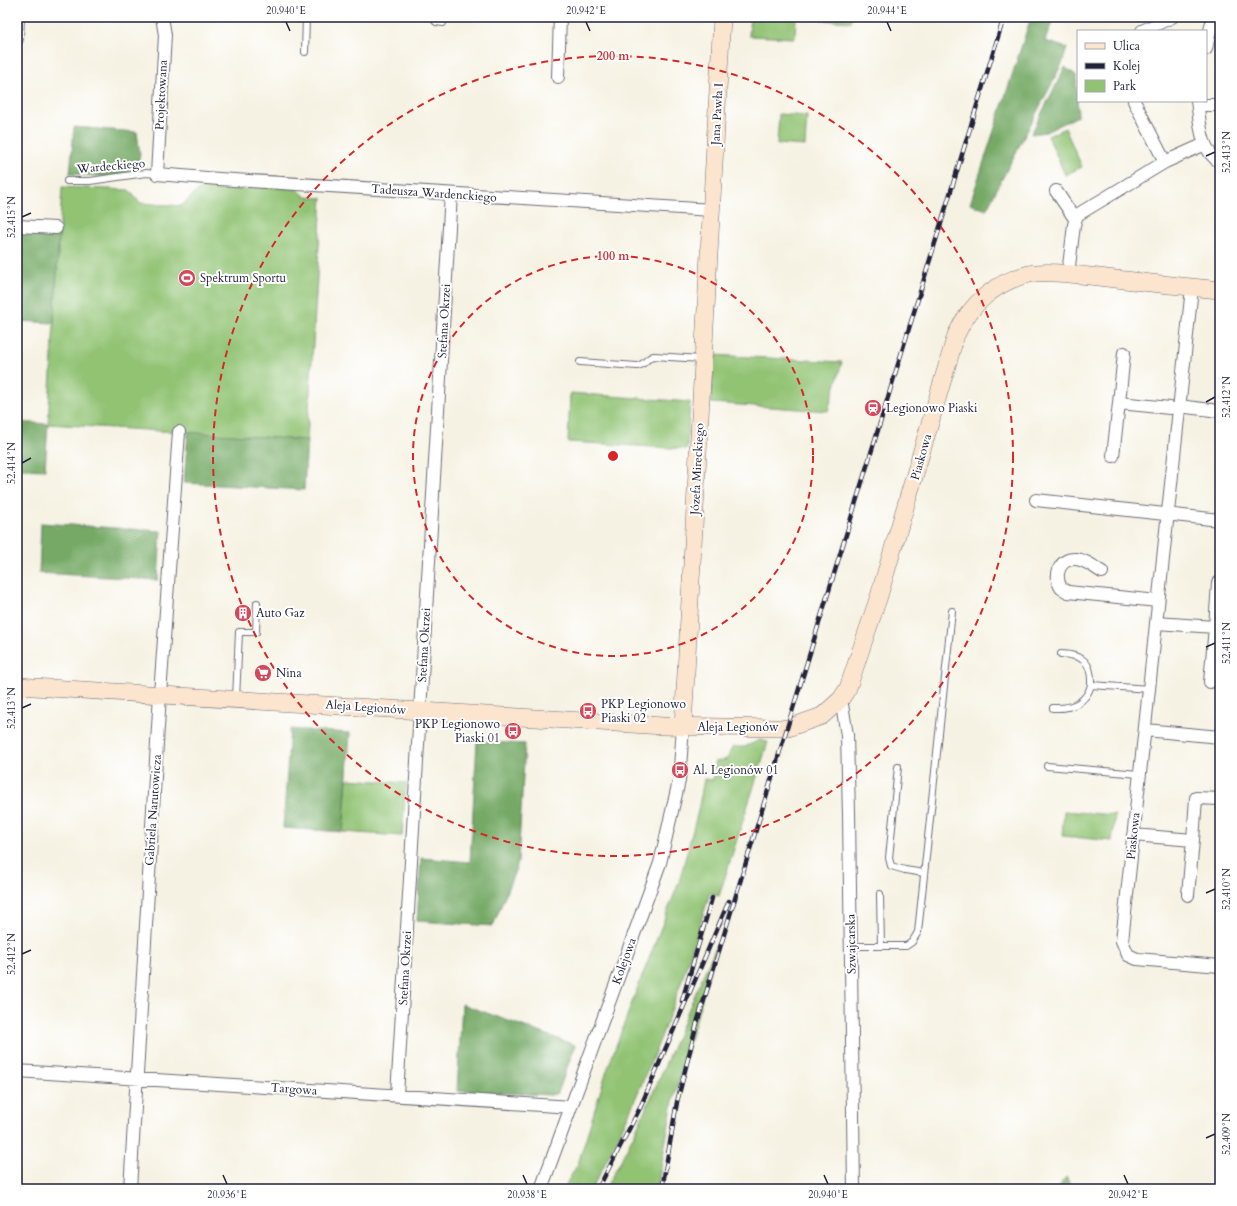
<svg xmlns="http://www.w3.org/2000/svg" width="1237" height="1206" viewBox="0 0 1237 1206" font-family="Cardo,serif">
  <rect width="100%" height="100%" fill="#fff"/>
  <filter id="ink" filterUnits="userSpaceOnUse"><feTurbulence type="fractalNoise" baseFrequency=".025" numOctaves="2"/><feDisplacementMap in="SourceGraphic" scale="8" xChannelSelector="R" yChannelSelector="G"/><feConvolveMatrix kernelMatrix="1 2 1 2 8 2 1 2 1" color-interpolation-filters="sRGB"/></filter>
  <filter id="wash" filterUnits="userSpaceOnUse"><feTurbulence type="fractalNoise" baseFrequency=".012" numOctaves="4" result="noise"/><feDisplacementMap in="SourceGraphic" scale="16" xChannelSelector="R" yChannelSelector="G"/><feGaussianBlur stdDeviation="0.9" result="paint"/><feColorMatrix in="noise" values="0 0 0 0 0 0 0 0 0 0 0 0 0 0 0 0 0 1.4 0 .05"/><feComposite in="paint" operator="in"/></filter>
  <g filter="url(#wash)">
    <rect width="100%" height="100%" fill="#f6f2e3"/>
    <path fill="#91c373" stroke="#5a7257" d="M 750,17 L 796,17 L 795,38 L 749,36 Z
      M 821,17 L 851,17 L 851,22 L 821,20 Z
      M 779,114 L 807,116 L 805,146 L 777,144 Z
      M 1065,128 L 1082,167 L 1065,175 L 1048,136 Z
      M 207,183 L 297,189 L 306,197 L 322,198 L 307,440 L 48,424 L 62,187 L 129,190 L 140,203 L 181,206 Z
      M 713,355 L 842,362 L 828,411 L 711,403 Z
      M 570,393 L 690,402 L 687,449 L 568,442 Z
      M 760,740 L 768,742 L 719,896 L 710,893 C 697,933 685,973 671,1011 C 648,1072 622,1132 592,1189 L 569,1189 L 566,1184 L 578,1164 L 606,1073 L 637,989 L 679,882 L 698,811 L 704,779 L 713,780 L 715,762 L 727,759 L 732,747 L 744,747 Z
      M 347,779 L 406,783 L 402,836 L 343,832 Z
      M 1064,811 L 1115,815 L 1112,841 L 1062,836 Z
      M 717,945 L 673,1101 L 657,1189 L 605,1189 C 650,1112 679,1026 717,945 Z"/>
    <path fill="#74a965" stroke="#4b6650" d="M 1031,17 L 1054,17 L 1045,41 L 1067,48 L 1062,64 L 986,210 L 970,204 Z
      M 1065,67 L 1076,75 L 1078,116 L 1046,132 L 1031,134 Z
      M 74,127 L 137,132 L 140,155 L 137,168 L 112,177 L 70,174 Z
      M 17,231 L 59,233 L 54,323 L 17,321 Z
      M 17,422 L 48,424 L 45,470 L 17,469 Z
      M 188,432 L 307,440 L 304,490 L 184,483 Z
      M 41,523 L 161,531 L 158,580 L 39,573 Z
      M 290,729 L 350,733 L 343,832 L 283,828 Z
      M 477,741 L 525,744 L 518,863 L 493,926 L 417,921 L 421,858 L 470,862 Z
      M 462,1004 L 575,1045 L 558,1093 L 551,1095 L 457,1091 Z
      M 1066,1177 L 1073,1189 L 1058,1189 Z"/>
  </g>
  <g filter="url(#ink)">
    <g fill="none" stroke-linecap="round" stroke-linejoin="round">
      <defs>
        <path id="lane" d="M 432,17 L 436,22 L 443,23
          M 305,52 L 306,17
          M 67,181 L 90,181 L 146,173 L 157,174
          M 580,362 L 637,366 C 645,365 647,357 654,356 L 702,359
          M 1061,654 C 1083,655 1092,662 1091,685 L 1150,689
          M 236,699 L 239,632 L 256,632 L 257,603
          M 1053,708 C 1071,709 1086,703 1091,685
          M 1047,766 L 1139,774
          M 898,767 L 889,858 L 891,866 L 905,870 L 924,873
          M 880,894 L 881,946
          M 851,946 L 906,946 L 912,942 L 918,932 L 952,611"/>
        <path id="street" d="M 162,17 L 165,35 L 157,174 L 219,179 L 712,210
          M 1142,31 L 1172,17
          M 17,39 L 18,17
          M 1206,49 L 1213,17
          M 558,77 L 560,17
          M 1134,101 L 1165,162
          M 1197,101 C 1200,121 1200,151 1220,162
          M 1198,105 L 1220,105
          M 1056,191 L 1075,219
          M 17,226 L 56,228
          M 1068,274 L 1074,225 L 1077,215 L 1165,162 L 1205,144
          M 1192,288 L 1122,941 L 1128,955 L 1137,959 L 1220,966
          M 1119,403 L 1124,353
          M 1186,407 L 1220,411
          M 1113,456 L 1119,403 L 1170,408
          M 1036,500 L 1220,520
          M 1102,572 C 1094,567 1086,560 1076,559 C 1059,558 1054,575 1061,588 L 1068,592 L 1158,601
          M 1156,623 L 1215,627 L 1218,583 L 1220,583
          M 1210,682 L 1215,627
          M 841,699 L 847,735 L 849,814 L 854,1189
          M 1145,730 L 1220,737
          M 1133,835 L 1193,840 L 1188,895
          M 1193,840 L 1196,798 L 1220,799
          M 17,1071 L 571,1107
          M 397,1095 L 451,194
          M 130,1189 L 160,694 L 179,432
          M 541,1189 L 660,863 L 679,781 L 683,727"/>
        <path id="secondary" d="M 17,686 L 663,726 L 776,728 L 788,728 L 822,716 L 841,699 L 848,688 L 879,596 L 956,335 C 970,304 996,282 1029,274 C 1047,270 1079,275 1099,277 C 1139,282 1179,286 1220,290
          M 683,727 L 722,17"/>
      </defs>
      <use href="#lane" stroke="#6c6b76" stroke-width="8"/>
      <use href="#street" stroke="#6c6b76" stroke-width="14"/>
      <use href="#secondary" stroke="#6c6b76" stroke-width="18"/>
      <use href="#lane" stroke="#fff" stroke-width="6"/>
      <use href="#street" stroke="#fff" stroke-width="12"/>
      <use href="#secondary" stroke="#fce5cf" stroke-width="17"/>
      <defs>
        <path id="rail" d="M 682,1001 L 712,898
          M 598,1189 L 640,1108 L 729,901
          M 662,1189 L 677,1102 L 697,1023 L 1004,17"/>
      </defs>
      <use href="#rail" stroke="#22223b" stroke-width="4.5"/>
      <use href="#rail" stroke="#fff" stroke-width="3" stroke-dasharray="9" stroke-linecap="butt"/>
    </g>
  </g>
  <path fill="none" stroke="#22223b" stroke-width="1.5" d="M 286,22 L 290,31M 586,22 L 590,31M 887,22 L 891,31M 1206,156 L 1215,152M 22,217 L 31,213M 1206,402 L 1215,397M 22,463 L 31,458M 1206,647 L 1215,643M 22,708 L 31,704M 1206,893 L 1215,889M 22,954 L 31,950M 1206,1138 L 1215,1134M 223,1175 L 227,1184M 523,1175 L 527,1184M 824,1175 L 828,1184M 1124,1175 L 1128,1184"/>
  <g fill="none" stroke="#d62828" stroke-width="2" stroke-dasharray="7 5">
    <circle cx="613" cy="456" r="200"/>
    <circle cx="613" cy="456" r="400"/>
  </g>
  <defs>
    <symbol id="stadium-disc" viewBox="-11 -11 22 22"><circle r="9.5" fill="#d1495b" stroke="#fff"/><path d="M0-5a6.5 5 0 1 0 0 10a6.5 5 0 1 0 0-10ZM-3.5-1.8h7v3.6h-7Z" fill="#fff"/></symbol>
    <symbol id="station-disc" viewBox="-11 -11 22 22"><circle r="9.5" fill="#d1495b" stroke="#fff"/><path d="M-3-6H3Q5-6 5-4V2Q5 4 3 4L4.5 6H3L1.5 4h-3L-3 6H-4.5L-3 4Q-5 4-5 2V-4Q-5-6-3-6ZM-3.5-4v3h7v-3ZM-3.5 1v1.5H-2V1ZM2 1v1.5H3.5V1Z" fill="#fff"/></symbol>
    <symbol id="building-disc" viewBox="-11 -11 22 22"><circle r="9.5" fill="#d1495b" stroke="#fff"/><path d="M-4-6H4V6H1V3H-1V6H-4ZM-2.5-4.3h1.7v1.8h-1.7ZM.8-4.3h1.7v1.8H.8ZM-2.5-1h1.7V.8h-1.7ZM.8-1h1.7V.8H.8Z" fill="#fff"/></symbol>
    <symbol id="supermarket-disc" viewBox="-11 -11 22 22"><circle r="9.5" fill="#d1495b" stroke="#fff"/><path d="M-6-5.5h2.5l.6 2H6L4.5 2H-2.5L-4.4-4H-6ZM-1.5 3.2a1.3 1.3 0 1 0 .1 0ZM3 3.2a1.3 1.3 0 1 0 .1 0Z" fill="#fff"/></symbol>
    <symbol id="bus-disc" viewBox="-11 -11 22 22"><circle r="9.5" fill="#d1495b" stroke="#fff"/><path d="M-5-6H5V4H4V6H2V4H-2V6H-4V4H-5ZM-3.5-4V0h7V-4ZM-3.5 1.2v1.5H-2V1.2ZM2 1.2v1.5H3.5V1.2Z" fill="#fff"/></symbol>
  </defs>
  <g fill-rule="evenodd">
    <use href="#stadium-disc" x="177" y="268" width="20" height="20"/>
    <use href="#station-disc" x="863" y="398" width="20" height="20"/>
    <use href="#building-disc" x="233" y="603" width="20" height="20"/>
    <use href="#supermarket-disc" x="253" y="663" width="20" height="20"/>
    <use href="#bus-disc" x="578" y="701" width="20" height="20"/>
    <use href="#bus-disc" x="503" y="721" width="20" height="20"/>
    <use href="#bus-disc" x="670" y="760" width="20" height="20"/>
  </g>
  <g text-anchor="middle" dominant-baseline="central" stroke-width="4" stroke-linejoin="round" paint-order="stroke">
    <g font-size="12" fill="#22223b" stroke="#fff">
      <text transform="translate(161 95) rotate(-87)">Projektowana</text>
      <text transform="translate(717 114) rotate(-87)">Jana Pawła I</text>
      <text transform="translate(111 166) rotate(-5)">Wardeckiego</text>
      <text transform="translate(434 193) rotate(4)">Tadeusza Wardenckiego</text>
      <text transform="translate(444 321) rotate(-87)">Stefana Okrzei</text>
      <text transform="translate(921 457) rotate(-74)">Piaskowa</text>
      <text transform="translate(697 469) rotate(-87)">Józefa Mireckiego</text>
      <text transform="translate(424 645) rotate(-87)">Stefana Okrzei</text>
      <text transform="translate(366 707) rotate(4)">Aleja Legionów</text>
      <text x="738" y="727">Aleja Legionów</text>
      <text transform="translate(153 810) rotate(-86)">Gabriela Narutowicza</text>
      <text transform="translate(1133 836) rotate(-84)">Piaskowa</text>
      <text transform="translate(851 944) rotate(-91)">Szwajcarska</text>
      <text transform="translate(624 961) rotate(-70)">Kolejowa</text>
      <text transform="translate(405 968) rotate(-87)">Stefana Okrzei</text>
      <text transform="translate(294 1089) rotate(4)">Targowa</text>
    </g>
    <g font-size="12" fill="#22223b" stroke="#fff" text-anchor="start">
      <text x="200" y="278">Spektrum Sportu</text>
      <text x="886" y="408">Legionowo Piaski</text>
      <text x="256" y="613">Auto Gaz</text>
      <text x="276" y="673">Nina</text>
      <text x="601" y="704">PKP Legionowo<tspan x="601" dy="14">Piaski 02</tspan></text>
      <text x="500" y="724" text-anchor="end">PKP Legionowo<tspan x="500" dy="14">Piaski 01</tspan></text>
      <text x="693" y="770">Al. Legionów 01</text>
    </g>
  </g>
  <circle cx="613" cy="456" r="6" fill="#d62828" stroke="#fff" stroke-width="2"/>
  <g font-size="12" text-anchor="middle" font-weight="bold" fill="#d62828" stroke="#fff" stroke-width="4" stroke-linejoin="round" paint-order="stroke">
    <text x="613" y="60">200 m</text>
    <text x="613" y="260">100 m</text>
  </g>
  <rect width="1237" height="1206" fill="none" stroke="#fff" stroke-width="44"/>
  <rect x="1077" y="30" width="130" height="72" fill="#ffffff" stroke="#a7a7b1"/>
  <rect x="1085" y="43" width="20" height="6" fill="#fce5cf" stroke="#a7a7b1"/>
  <text x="1113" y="50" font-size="12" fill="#22223b">Ulica</text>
  <rect x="1085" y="63" width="20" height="6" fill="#22223b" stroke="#a7a7b1"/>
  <text x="1113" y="70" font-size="12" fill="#22223b">Kolej</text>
  <rect x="1085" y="80" width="20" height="12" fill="#91c373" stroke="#a7a7b1"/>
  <text x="1113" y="90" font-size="12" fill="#22223b">Park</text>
  <rect x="22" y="22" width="1193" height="1162" fill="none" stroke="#22223b" stroke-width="1.5"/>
  <g font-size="10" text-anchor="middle" fill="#22223b">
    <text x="286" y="14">20.940°E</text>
    <text x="586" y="14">20.942°E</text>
    <text x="887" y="14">20.944°E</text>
    <text transform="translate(1226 152) rotate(-90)" y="4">52.413°N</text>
    <text transform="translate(11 217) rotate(-90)" y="4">52.415°N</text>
    <text transform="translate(1226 397) rotate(-90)" y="4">52.412°N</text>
    <text transform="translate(11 463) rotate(-90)" y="4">52.414°N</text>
    <text transform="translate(1226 643) rotate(-90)" y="4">52.411°N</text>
    <text transform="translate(11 708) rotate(-90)" y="4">52.413°N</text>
    <text transform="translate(1226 889) rotate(-90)" y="4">52.410°N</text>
    <text transform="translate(11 954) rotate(-90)" y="4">52.412°N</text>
    <text transform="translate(1226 1134) rotate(-90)" y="4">52.409°N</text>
    <text x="227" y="1198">20.936°E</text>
    <text x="527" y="1198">20.938°E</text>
    <text x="828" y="1198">20.940°E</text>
    <text x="1128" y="1198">20.942°E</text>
  </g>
</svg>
